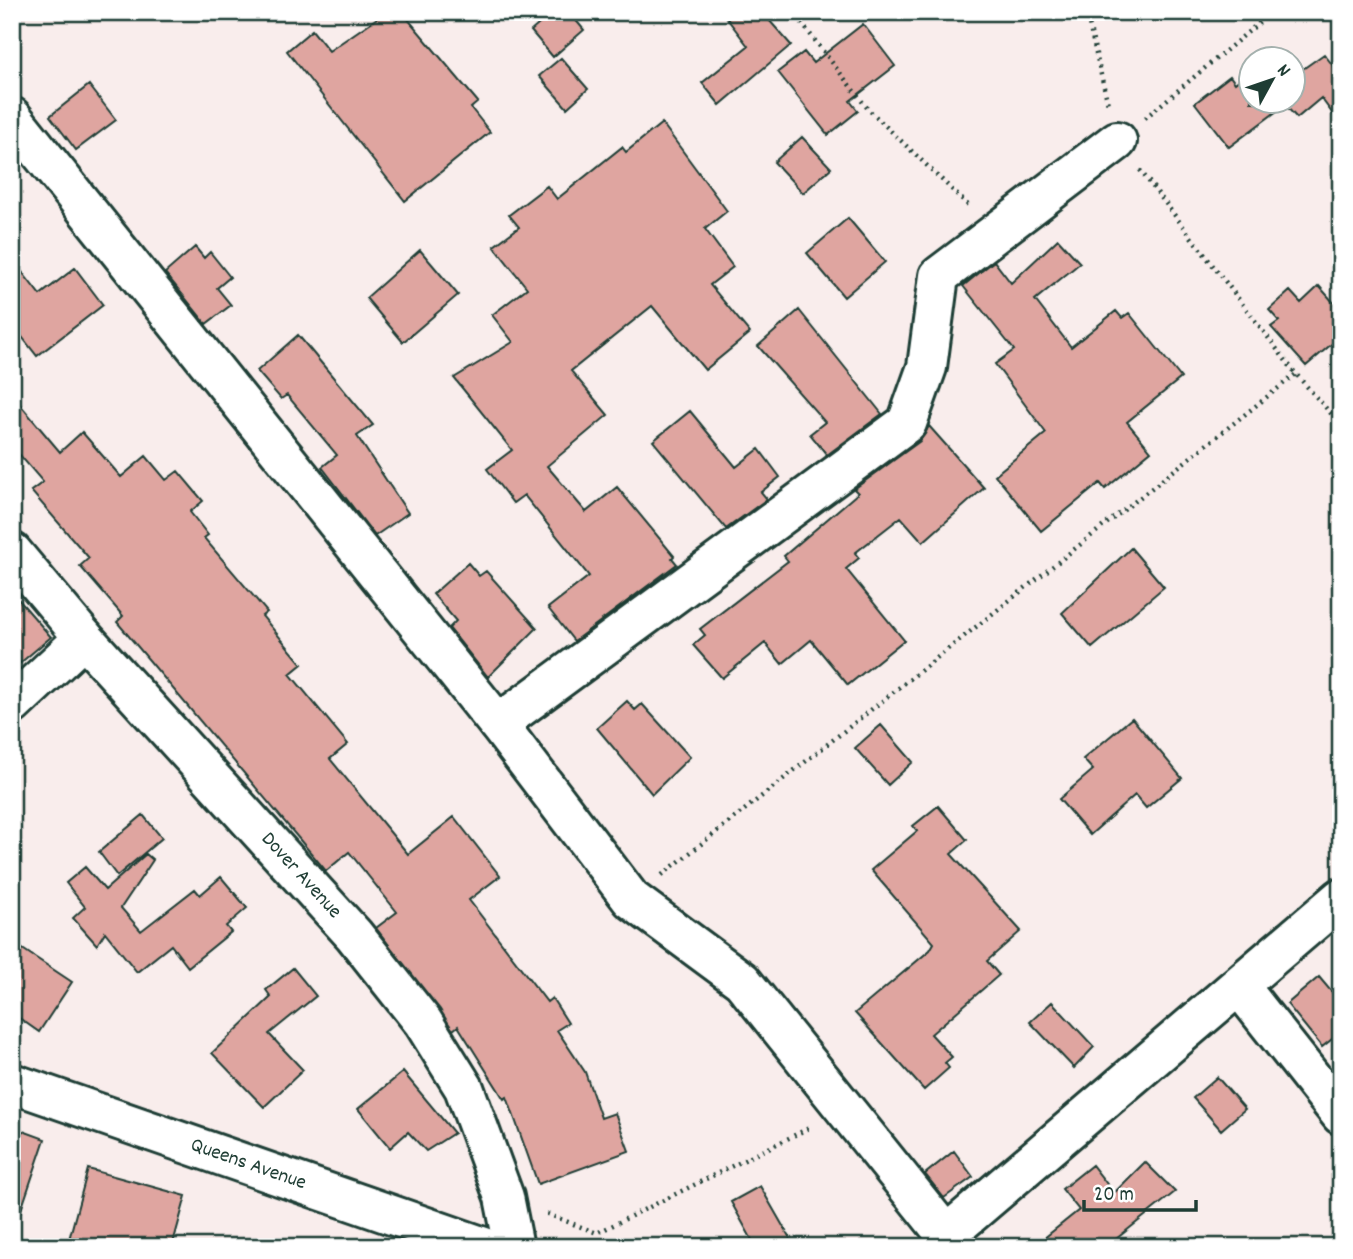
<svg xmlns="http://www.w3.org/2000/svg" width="1353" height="1259" viewBox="0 0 1353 1259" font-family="Dekko,sans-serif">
  <rect width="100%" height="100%" fill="#f9edec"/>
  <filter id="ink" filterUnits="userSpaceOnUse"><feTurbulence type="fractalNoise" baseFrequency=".0143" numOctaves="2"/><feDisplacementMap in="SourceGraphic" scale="14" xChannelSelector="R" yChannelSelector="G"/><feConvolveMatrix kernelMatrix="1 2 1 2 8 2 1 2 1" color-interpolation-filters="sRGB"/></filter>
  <g filter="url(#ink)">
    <path fill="#dfa5a0" stroke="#1f3d34" stroke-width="2" d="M 386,12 L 402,12 L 478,102 L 471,108 L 490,132 L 405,201 L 287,51 L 312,30 L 329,51 Z
      M 553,12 L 569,12 L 584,30 L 553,57 L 531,31 Z
      M 722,12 L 762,12 L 791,45 L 720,105 L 702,83 L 748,46 Z
      M 863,24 L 895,66 L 850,101 L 858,111 L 828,135 L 778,72 L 804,52 L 813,63 Z
      M 1324,54 L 1341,76 L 1341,125 L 1321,98 L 1297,118 L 1285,105 L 1229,147 L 1195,103 L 1230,76 L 1235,83 L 1251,70 L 1251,102 L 1293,102 L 1293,76 Z
      M 561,58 L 588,89 L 567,108 L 539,76 Z
      M 89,85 L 116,120 L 76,150 L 50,116 Z
      M 662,123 L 727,211 L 705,229 L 733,267 L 710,285 L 750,333 L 705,370 L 652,306 L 571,371 L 608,415 L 547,466 L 586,512 L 617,487 L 674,556 L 672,558 L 677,564 L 574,641 L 548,608 L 589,576 L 524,495 L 513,503 L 487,469 L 512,450 L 454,378 L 513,342 L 492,315 L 527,288 L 494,246 L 519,227 L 509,215 L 547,186 L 557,199 L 622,147 L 626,152 Z
      M 802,137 L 831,168 L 803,193 L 774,162 Z
      M 848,218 L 885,262 L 844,297 L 807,253 Z
      M 1058,239 L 1080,263 L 1035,300 L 1071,347 L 1116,311 L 1122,318 L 1129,313 L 1181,378 L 1127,422 L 1151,451 L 1105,489 L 1100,483 L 1041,531 L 995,475 L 1046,433 L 995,364 L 1014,350 L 963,286 L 994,261 L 1011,283 Z
      M 195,247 L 204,258 L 210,252 L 230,277 L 217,288 L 231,305 L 206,324 L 165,273 Z
      M 420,250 L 458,295 L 403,342 L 366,298 Z
      M 12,259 L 40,295 L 75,268 L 103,305 L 37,356 L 12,324 Z
      M 1319,286 L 1341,311 L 1341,336 L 1306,366 L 1271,327 L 1279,321 L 1269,310 L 1290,291 L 1301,303 Z
      M 799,310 L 882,414 L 827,455 L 810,434 L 825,422 L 758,346 Z
      M 298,335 L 373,425 L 357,436 L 408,513 L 375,536 L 322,467 L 337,455 L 287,395 L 281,399 L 257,371 Z
      M 12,395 L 60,452 L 82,432 L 121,477 L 146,456 L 166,480 L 178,471 L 203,501 L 190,512 L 208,535 L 204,538 L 267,612 L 262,616 L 302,664 L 290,674 L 348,744 L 330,759 L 408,854 L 454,817 L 500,876 L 469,900 L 547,1002 L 552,998 L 568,1023 L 557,1030 L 585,1072 L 601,1118 L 615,1113 L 629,1151 L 538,1184 L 507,1097 L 504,1099 L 458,1026 L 453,1030 L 376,928 L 397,912 L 349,852 L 326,871 L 117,622 L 123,616 L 80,566 L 89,558 L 31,491 L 43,482 L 12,446 Z
      M 690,411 L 736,467 L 759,449 L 780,477 L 761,492 L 767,499 L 726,529 L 653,441 Z
      M 929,426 L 984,488 L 923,542 L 901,517 L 855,553 L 859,558 L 846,569 L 904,640 L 848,685 L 811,640 L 782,664 L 765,643 L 722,678 L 693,645 L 705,635 L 700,629 L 788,561 L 784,556 L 858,493 L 854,489 L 920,441 Z
      M 1131,548 L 1164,587 L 1092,648 L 1062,613 Z
      M 468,563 L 479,576 L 486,571 L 537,628 L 488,677 L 449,628 L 456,621 L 433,594 Z
      M 12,592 L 51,637 L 12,670 Z
      M 627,701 L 635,710 L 642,704 L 690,757 L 652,794 L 597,728 Z
      M 1132,718 L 1182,778 L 1146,808 L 1135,795 L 1090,835 L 1059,799 L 1093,770 L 1083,759 Z
      M 881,725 L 913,762 L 888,785 L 855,748 Z
      M 938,806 L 967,840 L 951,854 L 1021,931 L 987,961 L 999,975 L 931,1034 L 952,1057 L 945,1063 L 949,1068 L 924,1090 L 855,1013 L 930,950 L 934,943 L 871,870 L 917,831 L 913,826 Z
      M 143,815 L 162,838 L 117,876 L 99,852 Z
      M 146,854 L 153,860 L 121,908 L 141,931 L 195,889 L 200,895 L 221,877 L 247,908 L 226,926 L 231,932 L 188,967 L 171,945 L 137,972 L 105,932 L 97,945 L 73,918 L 85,907 L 66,883 L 85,867 L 105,890 Z
      M 12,942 L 72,982 L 39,1032 L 12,1013 Z
      M 293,968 L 316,996 L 269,1034 L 303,1070 L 264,1107 L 212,1053 L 271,997 L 266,990 Z
      M 1319,977 L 1341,1003 L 1341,1032 L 1322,1047 L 1287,1004 Z
      M 1052,1002 L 1094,1047 L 1074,1068 L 1030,1022 Z
      M 403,1072 L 454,1133 L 426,1151 L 408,1132 L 390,1148 L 358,1109 Z
      M 1217,1077 L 1245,1109 L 1221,1130 L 1193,1098 Z
      M 12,1127 L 45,1139 L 18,1219 L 12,1219 Z
      M 954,1151 L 973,1177 L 944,1198 L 925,1174 Z
      M 1145,1162 L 1175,1192 L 1106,1247 L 1033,1247 L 1079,1210 L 1062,1189 L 1092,1165 L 1114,1193 Z
      M 88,1169 L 186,1196 L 172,1247 L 67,1247 Z
      M 760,1186 L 795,1247 L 756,1247 L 731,1202 Z"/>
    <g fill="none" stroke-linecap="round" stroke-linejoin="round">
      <defs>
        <g id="minor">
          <path d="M 12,117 L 498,724 L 631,899 L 742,981 L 946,1235 L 1341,898"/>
          <path id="s1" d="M 12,552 L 84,638 L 354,935 L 423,1022 L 464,1088 L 504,1197 L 514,1247"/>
          <path d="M 12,705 L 84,638"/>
          <path d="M 498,724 L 907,423 L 927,367 L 939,276 L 1117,141"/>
          <path d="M 1240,987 L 1341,1115"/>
          <path id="s2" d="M 12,1083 L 484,1247"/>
        </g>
      </defs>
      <use href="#minor" stroke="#1f3d34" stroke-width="44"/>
      <path stroke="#1f3d34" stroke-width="4.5" stroke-dasharray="2 5" stroke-linecap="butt" d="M 793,12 L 868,109 L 968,205
        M 1086,12 L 1108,104
        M 1145,118 L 1272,12
        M 1140,170 L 1296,374 L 1341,425
        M 662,875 L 1296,374
        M 547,1214 L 597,1233 L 811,1127"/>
      <use href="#minor" stroke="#fff" stroke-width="38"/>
    </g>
  </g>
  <g text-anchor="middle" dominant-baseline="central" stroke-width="5" stroke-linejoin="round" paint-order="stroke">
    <g font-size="21" fill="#1f3d34" stroke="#fff">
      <text stroke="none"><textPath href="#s1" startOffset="434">Dover Avenue</textPath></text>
      <text stroke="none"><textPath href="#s2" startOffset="250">Queens Avenue</textPath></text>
    </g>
  </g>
  <rect width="1353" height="1259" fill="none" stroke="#fff" stroke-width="42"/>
  <rect x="21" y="21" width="1311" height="1217" fill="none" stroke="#1f3d34" stroke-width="2.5" filter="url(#ink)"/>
  <g transform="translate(1272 80) rotate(50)"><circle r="33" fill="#ffffff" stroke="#a5b1ae" stroke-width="2"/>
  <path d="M0-5L12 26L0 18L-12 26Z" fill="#1f3d34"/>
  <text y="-10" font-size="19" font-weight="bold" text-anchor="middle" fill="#1f3d34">N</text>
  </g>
  <path d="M1084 1200v10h112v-10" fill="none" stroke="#1f3d34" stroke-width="3.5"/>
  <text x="1094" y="1200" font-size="21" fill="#1f3d34" stroke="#ffffff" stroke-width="5" paint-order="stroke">20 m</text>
</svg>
